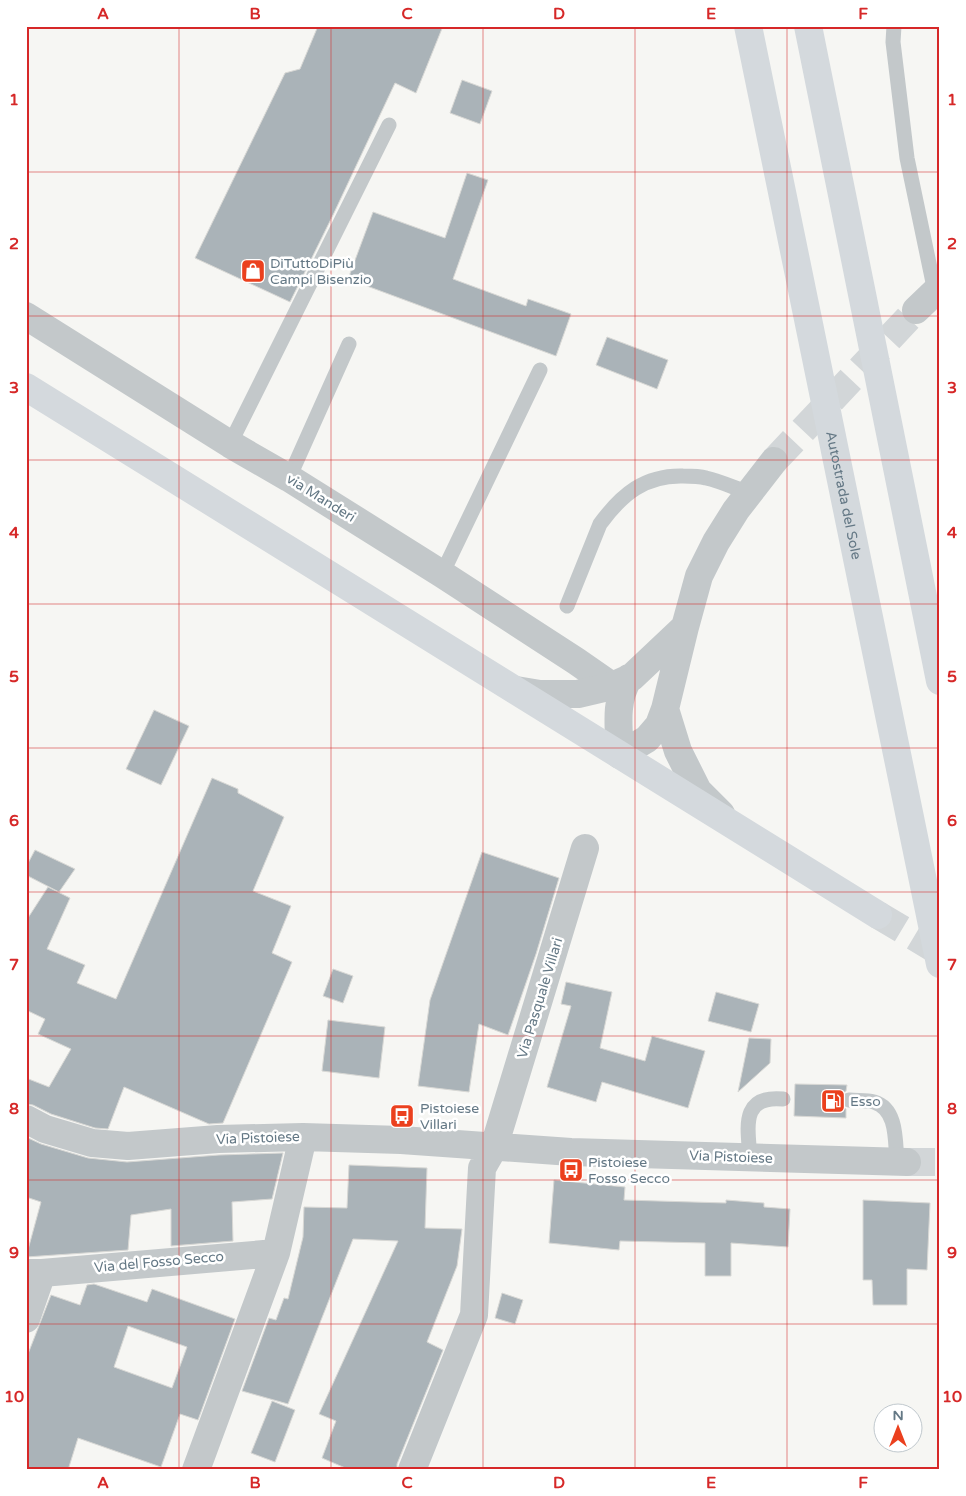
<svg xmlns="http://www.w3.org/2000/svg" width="966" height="1496" viewBox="0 0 966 1496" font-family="'Varela Round',sans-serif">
  <rect width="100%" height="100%" fill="#f6f6f3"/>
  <path fill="#aab3b8" stroke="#d8d8d5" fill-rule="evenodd" d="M 318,26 L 443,26 L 416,93 L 395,83 L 333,215 L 290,302 L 195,258 L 285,73 L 300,69 Z
    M 462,80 L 492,91 L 480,124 L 450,113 Z
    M 467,173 L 488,180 L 453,279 L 526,306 L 528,299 L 571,314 L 556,356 L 348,279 L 373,212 L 445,238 Z
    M 607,337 L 668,360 L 657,389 L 596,365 Z
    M 154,710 L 189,726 L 161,785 L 126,769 Z
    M 212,778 L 238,789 L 238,793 L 284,817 L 253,891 L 291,906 L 272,953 L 292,962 L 223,1123 L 209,1124 L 124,1087 L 108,1129 L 95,1128 L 51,1114 L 33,1105 L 26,1104 L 26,1078 L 49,1087 L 71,1049 L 38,1034 L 45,1019 L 26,1010 L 26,921 L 48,887 L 70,898 L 47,949 L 85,965 L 77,983 L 116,999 Z
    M 35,850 L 75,869 L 59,892 L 26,875 L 26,867 Z
    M 482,852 L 559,878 L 536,954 L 508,1035 L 479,1024 L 469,1092 L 418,1086 L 430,1000 Z
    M 333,969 L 353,976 L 343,1003 L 323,996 Z
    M 566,982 L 612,992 L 600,1048 L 645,1061 L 652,1036 L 705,1051 L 688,1108 L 602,1082 L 596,1102 L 547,1087 L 571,1006 L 561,1004 Z
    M 716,992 L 759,1004 L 751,1032 L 708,1021 Z
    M 328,1020 L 385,1027 L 379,1078 L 322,1071 Z
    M 749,1038 L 771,1039 L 770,1063 L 738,1092 Z
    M 795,1084 L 847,1085 L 846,1091 L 842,1094 L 840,1100 L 841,1104 L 846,1109 L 846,1118 L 794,1116 Z
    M 26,1137 L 41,1144 L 88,1158 L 127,1162 L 219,1155 L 283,1153 L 272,1199 L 232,1202 L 233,1241 L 171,1246 L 171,1209 L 131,1215 L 128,1250 L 26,1257 L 41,1202 L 26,1197 Z
    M 349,1165 L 427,1168 L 425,1228 L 462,1229 L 457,1266 L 427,1342 L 443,1350 L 397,1464 L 397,1470 L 350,1470 L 322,1458 L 336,1421 L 319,1414 L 398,1241 L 353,1239 L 288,1404 L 242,1391 L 269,1318 L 276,1320 L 284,1298 L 288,1299 L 303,1237 L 304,1207 L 347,1208 Z
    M 554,1180 L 625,1187 L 624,1200 L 726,1203 L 726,1200 L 764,1203 L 764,1207 L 790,1209 L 788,1247 L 731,1243 L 731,1276 L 705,1276 L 705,1243 L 620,1241 L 619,1250 L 549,1243 Z
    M 863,1200 L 930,1203 L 927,1270 L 907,1269 L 907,1305 L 873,1305 L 872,1280 L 863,1280 Z
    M 94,1284 L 147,1302 L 152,1289 L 235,1319 L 198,1420 L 180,1414 L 161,1467 L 78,1438 L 68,1470 L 26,1470 L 26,1359 L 51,1295 L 80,1305 L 87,1285 ZM 128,1326 L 187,1347 L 172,1388 L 114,1367 Z
    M 502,1293 L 523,1300 L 515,1324 L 495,1318 Z
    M 272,1401 L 295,1410 L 275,1462 L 251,1453 Z"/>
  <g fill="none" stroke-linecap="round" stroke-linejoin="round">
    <path stroke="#d2d6d8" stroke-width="28" stroke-dasharray="28 14" stroke-linecap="butt" d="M 907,1162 L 940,1162"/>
    <path stroke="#d2d6d8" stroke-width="28" stroke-dasharray="28 14" stroke-linecap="butt" d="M 774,461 L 916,310"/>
    <path stroke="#d2d6d8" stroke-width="28" stroke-dasharray="28 14" stroke-linecap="butt" d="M 878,915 L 940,952"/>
    <path stroke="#c3c8ca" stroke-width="15" d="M 894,26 L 893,42 L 907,158 L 935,292
      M 230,444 L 389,125
      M 289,478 L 349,344
      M 442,574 L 540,370
      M 567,606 L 600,524 C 622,494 645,475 683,476 C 690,476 699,476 706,478 C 720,481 735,488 749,493
      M 849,1100 C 857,1101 866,1100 874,1102 C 898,1109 895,1142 897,1162
      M 750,1158 C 748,1128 740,1095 783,1099"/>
    <path stroke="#c3c8ca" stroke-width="28" d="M 26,316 L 230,444 L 289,478 L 442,574 L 576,661 L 612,686
      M 26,1119 L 45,1129 L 92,1143 L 128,1146 L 218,1139 L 303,1137 L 401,1140 L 571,1152 L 907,1162
      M 26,1273 L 42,1273 L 276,1253 L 303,1137
      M 26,1319 L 42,1273
      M 196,1470 L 276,1253
      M 412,1470 L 474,1315 L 482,1168 L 494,1147 L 585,848"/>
    <path stroke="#c3c8ca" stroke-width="28" d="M 916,310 L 940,287
      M 629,678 C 614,701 619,729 620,755 L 647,739 L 659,725 L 665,709 L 685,627 L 699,576 L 716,542 L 736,510 L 774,461
      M 516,690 L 540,694 L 578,694 L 612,686 L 632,677 L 685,627
      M 665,709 L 678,751 L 698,791 L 721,814"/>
    <path stroke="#d4d9dd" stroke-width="28" d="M 26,387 L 878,915"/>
    <g stroke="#d4d9dd" stroke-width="28">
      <path id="s1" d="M 748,26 L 940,964"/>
      <path d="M 808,26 L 940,681"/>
    </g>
  </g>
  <path fill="none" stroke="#d62828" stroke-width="1" stroke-opacity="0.55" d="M 179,26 L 179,1470M 331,26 L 331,1470M 483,26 L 483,1470M 635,26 L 635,1470M 787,26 L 787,1470M 26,172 L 940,172M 26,316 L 940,316M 26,460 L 940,460M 26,604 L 940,604M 26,748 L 940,748M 26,892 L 940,892M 26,1036 L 940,1036M 26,1180 L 940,1180M 26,1324 L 940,1324"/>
  <defs>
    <symbol id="shop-square" viewBox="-11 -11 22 22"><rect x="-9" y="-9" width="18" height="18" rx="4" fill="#eb401e" stroke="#fff"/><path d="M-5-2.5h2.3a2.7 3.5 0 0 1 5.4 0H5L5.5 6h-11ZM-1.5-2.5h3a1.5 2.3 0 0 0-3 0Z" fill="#fff"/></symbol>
    <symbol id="fuel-square" viewBox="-11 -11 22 22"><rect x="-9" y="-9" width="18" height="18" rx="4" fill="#eb401e" stroke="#fff"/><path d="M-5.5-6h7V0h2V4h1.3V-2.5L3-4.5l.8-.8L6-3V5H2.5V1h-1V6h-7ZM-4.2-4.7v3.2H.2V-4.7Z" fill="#fff"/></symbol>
    <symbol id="bus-square" viewBox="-11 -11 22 22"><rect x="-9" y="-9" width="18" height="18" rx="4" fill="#eb401e" stroke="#fff"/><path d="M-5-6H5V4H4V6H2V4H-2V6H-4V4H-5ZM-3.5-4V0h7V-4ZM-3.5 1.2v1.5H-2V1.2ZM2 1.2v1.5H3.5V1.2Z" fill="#fff"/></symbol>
  </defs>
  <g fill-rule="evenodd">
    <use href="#shop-square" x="239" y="257" width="28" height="28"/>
    <use href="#fuel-square" x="819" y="1087" width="28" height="28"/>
    <use href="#bus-square" x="388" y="1102" width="28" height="28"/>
    <use href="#bus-square" x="557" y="1156" width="28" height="28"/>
  </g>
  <g text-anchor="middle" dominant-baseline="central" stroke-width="5" stroke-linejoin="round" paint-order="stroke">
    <g font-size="14" fill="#647885" stroke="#fff" text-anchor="start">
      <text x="270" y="263">DiTuttoDiPiù<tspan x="270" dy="16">Campi Bisenzio</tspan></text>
      <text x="850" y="1101">Esso</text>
      <text x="420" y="1108">Pistoiese<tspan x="420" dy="16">Villari</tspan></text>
      <text x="588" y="1162">Pistoiese<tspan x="588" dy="16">Fosso Secco</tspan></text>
    </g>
    <g font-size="14" fill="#647885" stroke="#fff">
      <text stroke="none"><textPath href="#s1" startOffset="479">Autostrada del Sole</textPath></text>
      <text transform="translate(321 498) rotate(32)">via Manderi</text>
      <text transform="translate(540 998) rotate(-73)">Via Pasquale Villari</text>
      <text transform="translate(258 1138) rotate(-2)">Via Pistoiese</text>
      <text transform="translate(731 1157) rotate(2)">Via Pistoiese</text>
      <text transform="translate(159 1262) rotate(-5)">Via del Fosso Secco</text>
    </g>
  </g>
  <rect width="966" height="1496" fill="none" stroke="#ffffff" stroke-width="55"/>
  <g transform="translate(898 1428)"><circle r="24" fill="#ffffff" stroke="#c1c9ce"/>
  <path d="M0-4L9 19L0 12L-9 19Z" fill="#eb401e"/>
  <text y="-8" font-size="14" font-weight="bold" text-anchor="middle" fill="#647885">N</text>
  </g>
  <rect x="28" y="28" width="910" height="1440" fill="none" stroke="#d62828" stroke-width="2"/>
  <g font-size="16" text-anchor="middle" font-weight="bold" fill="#d62828">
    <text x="103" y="19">A</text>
    <text x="255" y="19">B</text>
    <text x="407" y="19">C</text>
    <text x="559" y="19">D</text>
    <text x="711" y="19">E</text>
    <text x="863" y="19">F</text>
    <text x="14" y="105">1</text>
    <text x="952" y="105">1</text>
    <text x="14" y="249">2</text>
    <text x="952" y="249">2</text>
    <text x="14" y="393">3</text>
    <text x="952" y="393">3</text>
    <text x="14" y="538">4</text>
    <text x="952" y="538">4</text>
    <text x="14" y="682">5</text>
    <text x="952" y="682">5</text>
    <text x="14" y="826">6</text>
    <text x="952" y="826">6</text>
    <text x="14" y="970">7</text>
    <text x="952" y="970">7</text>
    <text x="14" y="1114">8</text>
    <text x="952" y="1114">8</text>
    <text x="14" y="1258">9</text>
    <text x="952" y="1258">9</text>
    <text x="14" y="1402">10</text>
    <text x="952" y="1402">10</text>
    <text x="103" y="1488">A</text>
    <text x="255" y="1488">B</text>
    <text x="407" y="1488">C</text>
    <text x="559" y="1488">D</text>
    <text x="711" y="1488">E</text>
    <text x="863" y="1488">F</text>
  </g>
</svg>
